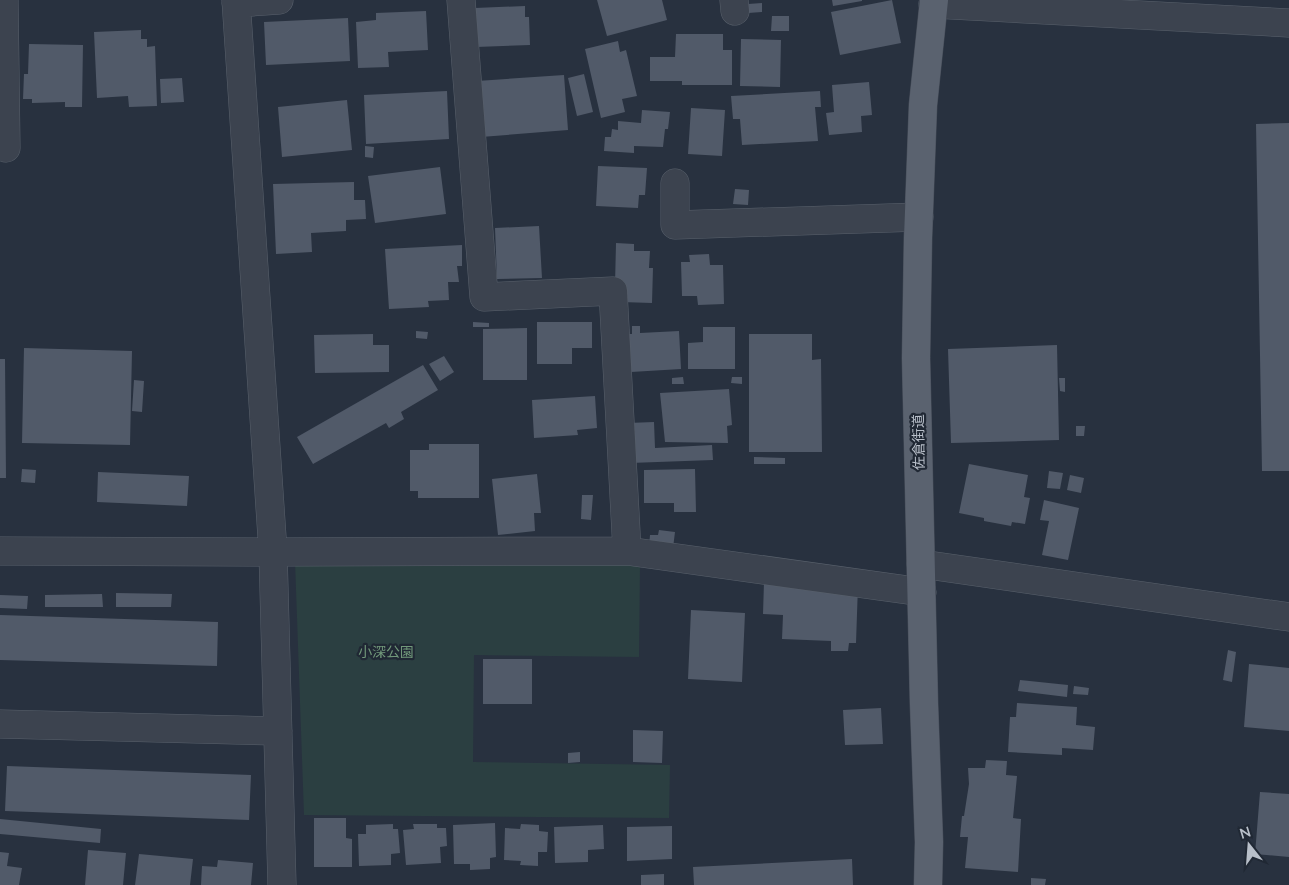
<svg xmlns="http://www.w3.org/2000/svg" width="1289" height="885" viewBox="0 0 1289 885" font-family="Lato,'Noto Sans JP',sans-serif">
  <rect width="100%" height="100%" fill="#28313f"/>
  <path fill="#2b3f41" d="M 295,561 L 640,565 L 639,657 L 474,655 L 473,762 L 670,765 L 669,818 L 304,815 Z"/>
  <path fill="#515a69" d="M 597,0 L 662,0 L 667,20 L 607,36 Z
    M 832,0 L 862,0 L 862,1 L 833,6 Z
    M 892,0 L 901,43 L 840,55 L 831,12 Z
    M 762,3 L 762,12 L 748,13 L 748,4 Z
    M 525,6 L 525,17 L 529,17 L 530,45 L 476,47 L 475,8 Z
    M 426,11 L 428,50 L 388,52 L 389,67 L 358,68 L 356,22 L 376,20 L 376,13 Z
    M 772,16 L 789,16 L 789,31 L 771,31 Z
    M 348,18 L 350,61 L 266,65 L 264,22 Z
    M 141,30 L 141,39 L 147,39 L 147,47 L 155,46 L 157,106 L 129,107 L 128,96 L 97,98 L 94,32 Z
    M 676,34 L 723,34 L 723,50 L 732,50 L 732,85 L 682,85 L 682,81 L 650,81 L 650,57 L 675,57 Z
    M 741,39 L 781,40 L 780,87 L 740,86 Z
    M 618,41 L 620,52 L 626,50 L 637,96 L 622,99 L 625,112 L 601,118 L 585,49 Z
    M 29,44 L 83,45 L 82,107 L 65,107 L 65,102 L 32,103 L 32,99 L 23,99 L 24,74 L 28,74 Z
    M 584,74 L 593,112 L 577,116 L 568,78 Z
    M 564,75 L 568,130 L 481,137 L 477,81 Z
    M 182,78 L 184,102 L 161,103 L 160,79 Z
    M 869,82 L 872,115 L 861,116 L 862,132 L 829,135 L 826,113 L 834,112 L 832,85 Z
    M 447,91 L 449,139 L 366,144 L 364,95 Z
    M 820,91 L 821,107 L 815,107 L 818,141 L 742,145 L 740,119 L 733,119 L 731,96 Z
    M 347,100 L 352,150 L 282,157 L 278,107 Z
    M 691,108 L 725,110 L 722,156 L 688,154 Z
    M 642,110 L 670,112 L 668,129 L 665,129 L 663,147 L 634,146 L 634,153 L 604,151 L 605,137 L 611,137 L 612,129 L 618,130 L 618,121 L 641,123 Z
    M 1289,123 L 1289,471 L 1262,471 L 1256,124 Z
    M 365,146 L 374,147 L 373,158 L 365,157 Z
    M 598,166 L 647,168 L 645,195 L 639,195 L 638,208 L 596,206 Z
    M 440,167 L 446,214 L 375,223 L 368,176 Z
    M 354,182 L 354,200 L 365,200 L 366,219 L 346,220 L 346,231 L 311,233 L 312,252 L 276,254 L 273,184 Z
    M 735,189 L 749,190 L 748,205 L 733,204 Z
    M 539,226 L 542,278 L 497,279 L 495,228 Z
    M 616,243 L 634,244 L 634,251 L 650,251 L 649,268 L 653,268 L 652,303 L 621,302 L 615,285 Z
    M 462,245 L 462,266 L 457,266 L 459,282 L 448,282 L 449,300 L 428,301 L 429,307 L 389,309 L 385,249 Z
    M 709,254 L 710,265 L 723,265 L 724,304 L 698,305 L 697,296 L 682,296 L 681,262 L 690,262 L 689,255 Z
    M 473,322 L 489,323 L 489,327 L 473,327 Z
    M 537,322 L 592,322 L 592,348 L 572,348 L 572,364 L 537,364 Z
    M 632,326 L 640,326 L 640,333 L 679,331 L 681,369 L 631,372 L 629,334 L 632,334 Z
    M 703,327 L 735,327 L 735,369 L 688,369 L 688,343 L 703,342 Z
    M 527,328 L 527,380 L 483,380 L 483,329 Z
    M 416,331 L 428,332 L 427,339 L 416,338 Z
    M 373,334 L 373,345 L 389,345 L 389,372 L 315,373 L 314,335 Z
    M 749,334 L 812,334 L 812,360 L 821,359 L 822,452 L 749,452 Z
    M 1057,345 L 1059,440 L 951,443 L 948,349 Z
    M 24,348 L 132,351 L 130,445 L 22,443 Z
    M 444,356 L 454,372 L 440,381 L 429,364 Z
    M 0,359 L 5,359 L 6,478 L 0,478 Z
    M 423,365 L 438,390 L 401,412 L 404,419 L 389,428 L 386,423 L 313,464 L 297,437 Z
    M 683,377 L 684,384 L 672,384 L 672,378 Z
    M 732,377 L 742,377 L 742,384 L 731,383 Z
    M 1059,378 L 1065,378 L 1065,392 L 1060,391 Z
    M 134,380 L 144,381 L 142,412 L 132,411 Z
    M 729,389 L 732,425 L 727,426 L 728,443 L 665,442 L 660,393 Z
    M 595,396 L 597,428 L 577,430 L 578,435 L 534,438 L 532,400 Z
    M 654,422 L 655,448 L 712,445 L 713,460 L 630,463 L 628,423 Z
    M 1076,426 L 1085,426 L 1084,436 L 1076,436 Z
    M 429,444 L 479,444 L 479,498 L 418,498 L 418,491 L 410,491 L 410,450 L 429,450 Z
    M 754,457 L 785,458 L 785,464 L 754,464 Z
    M 969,464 L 1028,475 L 1024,497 L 1030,498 L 1025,524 L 1012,522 L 1011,526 L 984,521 L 984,518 L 959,513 Z
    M 22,469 L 36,470 L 35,483 L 21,482 Z
    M 695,469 L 696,512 L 674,512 L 674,503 L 644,503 L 644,470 Z
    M 1049,471 L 1063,473 L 1060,489 L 1047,488 Z
    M 98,472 L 189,476 L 187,506 L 97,502 Z
    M 537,474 L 541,513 L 534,513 L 535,531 L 498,535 L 492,479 Z
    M 1070,475 L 1084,478 L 1081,493 L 1067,490 Z
    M 582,495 L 593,495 L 591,520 L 581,519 Z
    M 1044,500 L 1079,508 L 1068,560 L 1042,555 L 1049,521 L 1040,520 Z
    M 659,530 L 675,532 L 673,548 L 649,546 L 650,535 L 658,535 Z
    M 764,582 L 858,585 L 856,643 L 849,643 L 848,651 L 831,651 L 831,641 L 782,639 L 783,615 L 763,614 Z
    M 116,593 L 172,594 L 171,607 L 116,607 Z
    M 102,594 L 103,607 L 45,607 L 45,595 Z
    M 0,595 L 28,596 L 27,609 L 0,608 Z
    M 691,610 L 745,613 L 742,682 L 688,679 Z
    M 0,615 L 218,622 L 217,666 L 0,660 Z
    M 1228,650 L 1236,652 L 1232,682 L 1223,680 Z
    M 483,659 L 532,659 L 532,704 L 483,704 Z
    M 1249,664 L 1289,668 L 1289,731 L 1244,727 Z
    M 1020,680 L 1068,685 L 1067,697 L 1018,691 Z
    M 1074,686 L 1089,688 L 1088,695 L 1073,694 Z
    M 1017,703 L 1077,707 L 1076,725 L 1095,727 L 1093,750 L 1062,748 L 1062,755 L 1008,752 L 1010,717 L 1016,717 Z
    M 881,708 L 883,744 L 845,745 L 843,710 Z
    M 633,730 L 663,731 L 662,763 L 633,762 Z
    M 580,752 L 580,762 L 568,763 L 568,753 Z
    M 986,760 L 1007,761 L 1006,775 L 1017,776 L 1013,818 L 1021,819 L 1018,872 L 965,868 L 968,837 L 960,837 L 962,816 L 964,816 L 969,784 L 968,768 L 985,768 Z
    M 7,766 L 251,775 L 249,820 L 5,811 Z
    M 1260,792 L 1289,794 L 1289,857 L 1255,854 Z
    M 314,818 L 346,818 L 346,838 L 352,839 L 352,867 L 314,867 Z
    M 0,819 L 101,829 L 100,843 L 0,834 Z
    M 495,823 L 496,857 L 490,858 L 490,869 L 470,870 L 470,864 L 454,864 L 453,825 Z
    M 393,824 L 393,829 L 398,829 L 400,853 L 391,854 L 391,865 L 359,866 L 358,834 L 366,834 L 366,825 Z
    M 413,824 L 437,824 L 437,828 L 446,828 L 447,846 L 440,847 L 441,863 L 406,865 L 403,830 L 414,829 Z
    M 521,824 L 539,825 L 539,831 L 548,832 L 547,852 L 538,852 L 538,866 L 520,865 L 521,861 L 504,860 L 505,828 L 520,829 Z
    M 603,825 L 604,849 L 588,850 L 588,862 L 555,863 L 554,827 Z
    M 672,826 L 672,859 L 627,861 L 627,827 Z
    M 88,850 L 126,853 L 123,885 L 85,885 Z
    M 0,852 L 9,853 L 7,866 L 22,868 L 19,885 L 0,885 Z
    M 139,854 L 193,859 L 190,885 L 135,885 Z
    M 852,859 L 853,885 L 694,885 L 693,867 Z
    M 218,860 L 253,863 L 251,885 L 201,885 L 202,866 L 217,867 Z
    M 664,874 L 664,885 L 641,885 L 641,875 Z
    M 1031,878 L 1046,879 L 1045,885 L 1031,885 Z"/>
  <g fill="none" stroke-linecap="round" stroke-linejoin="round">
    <defs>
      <path id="minor" d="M 4,0 L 6,148
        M 236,0 L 273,552 L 282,885
        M 461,0 L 484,297 L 613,291 L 627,551
        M 734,0 L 735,11
        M 236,3 L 279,0
        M 933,4 L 1289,23
        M 675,183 L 675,225 L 919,217
        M 0,551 L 273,552 L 627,551 L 922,592
        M 921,564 L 1289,617
        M 0,724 L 278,731"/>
      <path id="major" d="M 928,885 L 929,842 L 924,704 L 916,358 L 918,238 L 923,105 L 934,0"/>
    </defs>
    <use href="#minor" stroke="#59616c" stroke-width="29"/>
    <use href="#major" stroke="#454c58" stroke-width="29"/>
    <use href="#minor" stroke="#3c434f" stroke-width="28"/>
    <use href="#major" stroke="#5a626f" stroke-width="28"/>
  </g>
  <g text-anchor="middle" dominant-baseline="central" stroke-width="4.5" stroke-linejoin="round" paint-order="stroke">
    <g font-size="14" fill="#b8bfc9" stroke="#202834">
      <text transform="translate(918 442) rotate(-91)">佐倉街道</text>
    </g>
    <g font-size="14" fill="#71987a" stroke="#202834">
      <text x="386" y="651">小深公園</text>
    </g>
  </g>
  <g transform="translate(1249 845) rotate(343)" stroke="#202834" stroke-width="4" paint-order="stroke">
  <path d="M0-4L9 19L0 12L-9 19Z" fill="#b8bfc9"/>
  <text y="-8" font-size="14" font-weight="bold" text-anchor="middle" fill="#b8bfc9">N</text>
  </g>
</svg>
